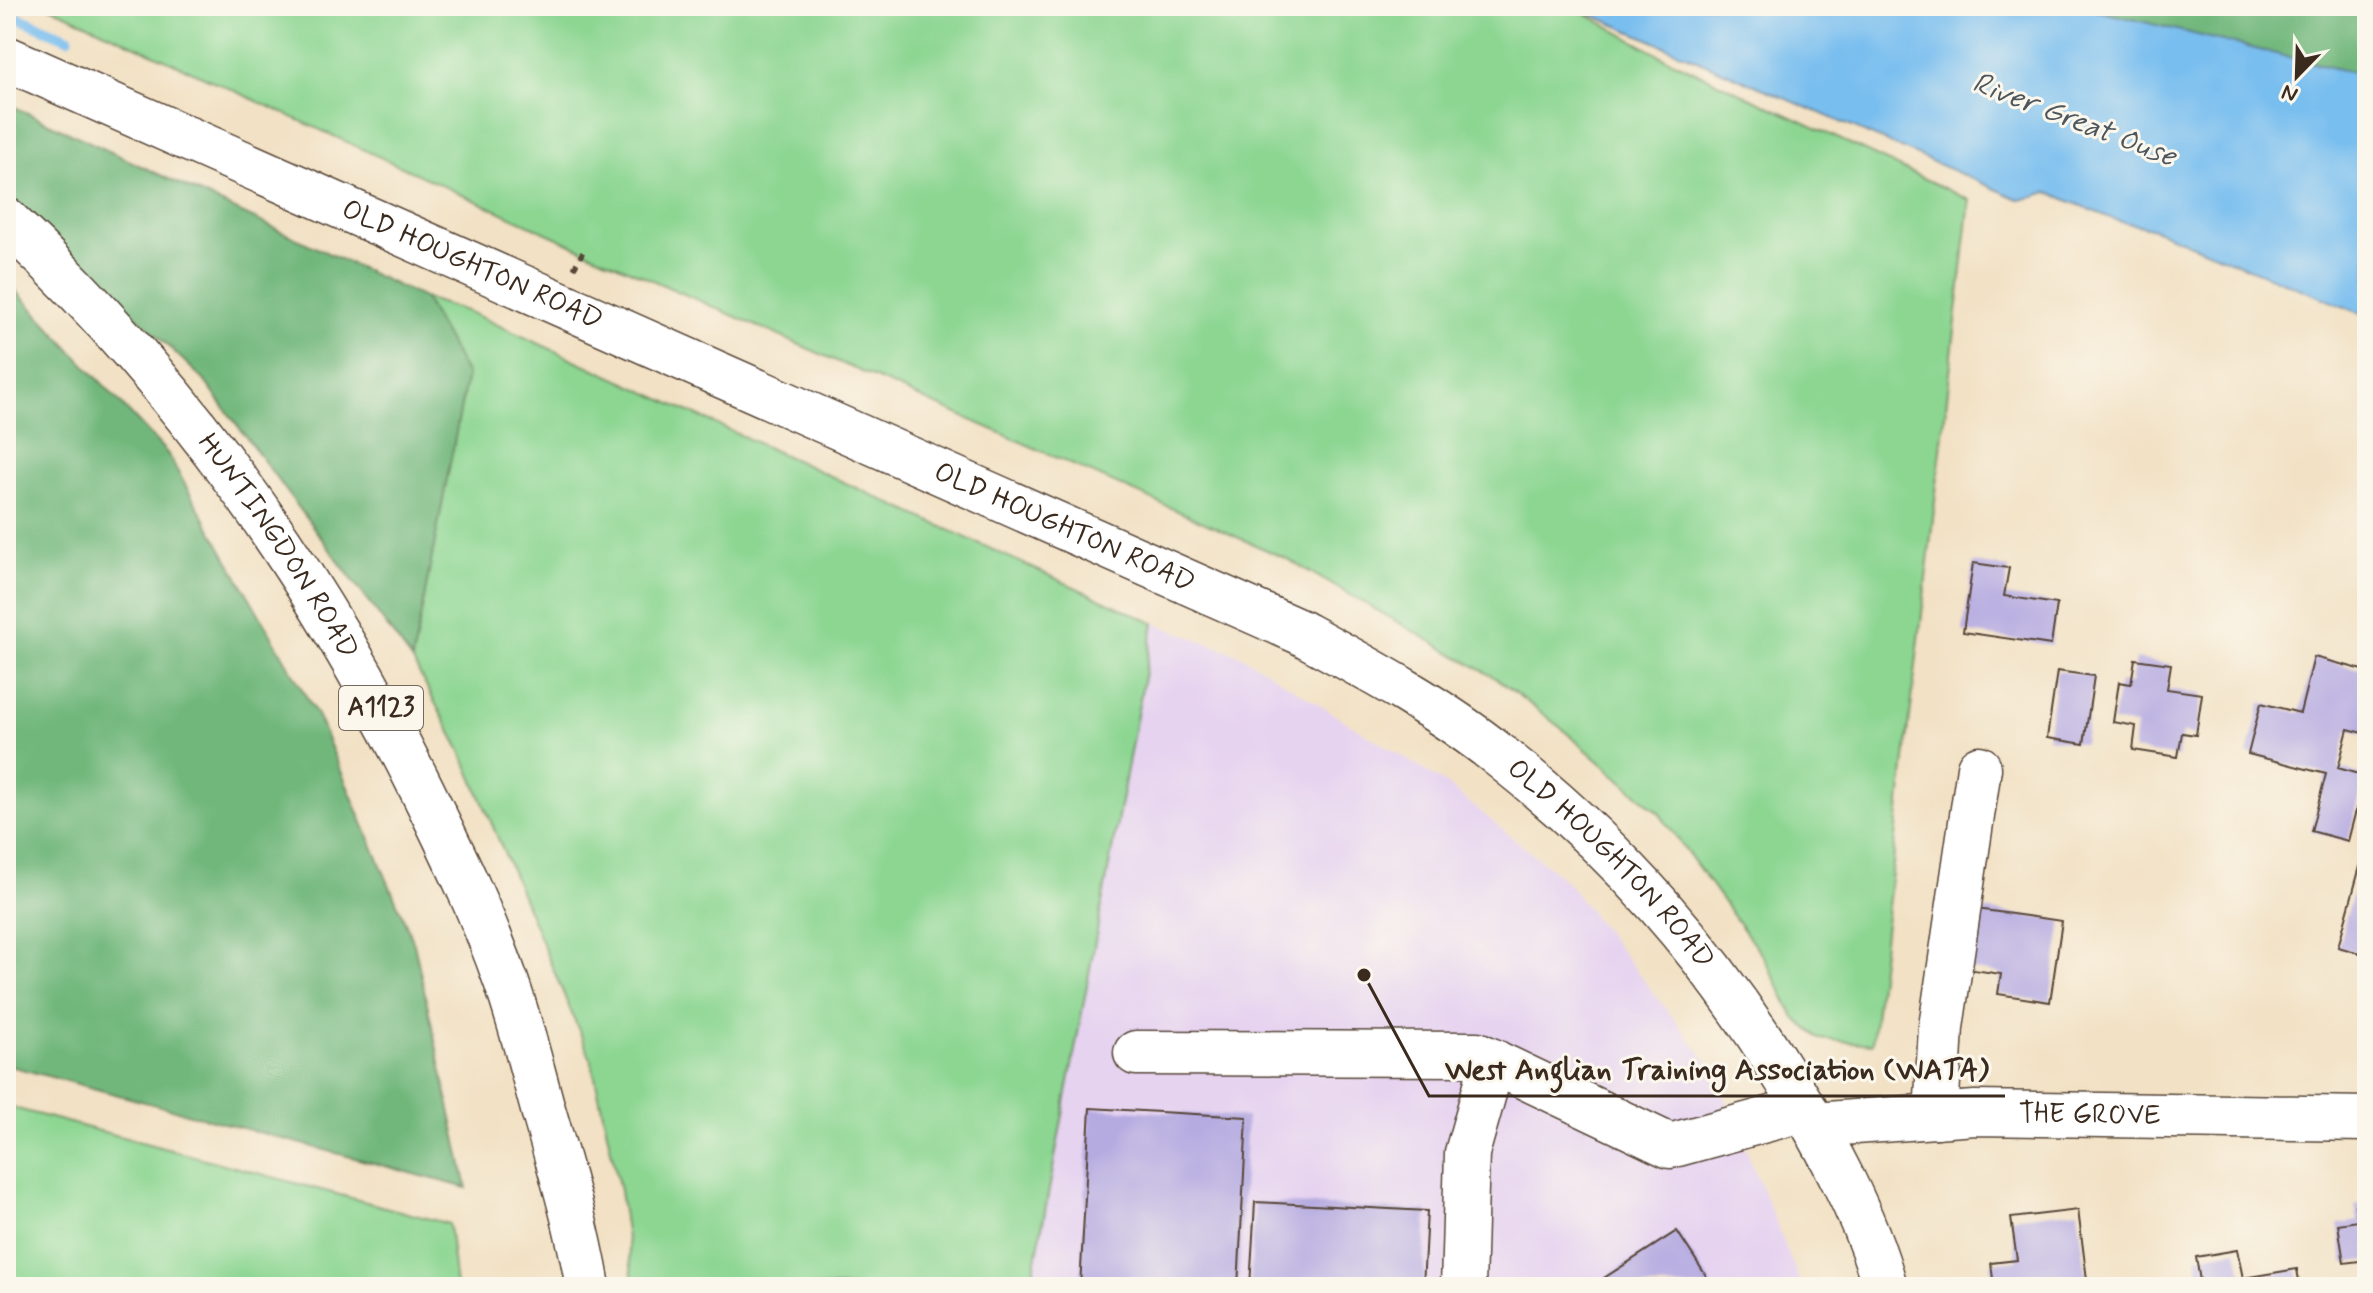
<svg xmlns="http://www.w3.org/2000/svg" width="2373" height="1293" viewBox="0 0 2373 1293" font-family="Mynerve,sans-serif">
  <rect width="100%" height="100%" fill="#fbf7ec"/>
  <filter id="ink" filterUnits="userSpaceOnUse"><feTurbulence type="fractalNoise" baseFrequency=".0125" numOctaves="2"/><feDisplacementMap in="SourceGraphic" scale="16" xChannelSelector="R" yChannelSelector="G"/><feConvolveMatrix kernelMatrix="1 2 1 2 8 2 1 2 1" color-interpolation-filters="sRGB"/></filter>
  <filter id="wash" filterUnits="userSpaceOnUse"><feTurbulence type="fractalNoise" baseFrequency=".006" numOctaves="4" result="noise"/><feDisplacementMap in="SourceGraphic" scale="32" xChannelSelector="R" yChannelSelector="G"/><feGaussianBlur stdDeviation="1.8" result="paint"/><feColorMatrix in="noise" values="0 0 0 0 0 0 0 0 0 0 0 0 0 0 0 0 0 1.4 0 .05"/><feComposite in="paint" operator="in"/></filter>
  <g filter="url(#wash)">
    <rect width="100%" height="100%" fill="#f2e1c4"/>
    <path fill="#e6d3f0" d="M 1154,623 L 1240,655 L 1446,784 L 1565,880 L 1714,1070 L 1802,1287 L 1031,1287 Z"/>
    <path fill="#8cd692" stroke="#648058" stroke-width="2" d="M 48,6 L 1572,6 L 1659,55 L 1970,200 L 1872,1044 L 1820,1039 L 1795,1018 L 1764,958 L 1659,813 L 1561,728 L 1497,679 L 1287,559 L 584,250 Z
      M 424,298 L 469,312 L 1154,623 L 1031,1287 L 634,1287 L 620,1191 L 591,1059 L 462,753 L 412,660 L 467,375 Z
      M 6,1106 L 449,1224 L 456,1287 L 6,1287 Z"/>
    <path fill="#71b77c" stroke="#56704d" stroke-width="2" d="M 2078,6 L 2367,6 L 2367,76 Z
      M 6,103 L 424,298 L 467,375 L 412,660 L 203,379 L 6,193 Z
      M 6,280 L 167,453 L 318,717 L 414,943 L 467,1188 L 6,1065 Z"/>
    <path fill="#78beef" stroke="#5a7486" stroke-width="2" d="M 1572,6 L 2078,6 L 2367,76 L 2367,316 L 2151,228 L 2118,221 L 2048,192 L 2021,200 Z"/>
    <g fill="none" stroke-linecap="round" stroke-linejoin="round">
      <path stroke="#78beef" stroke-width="11" d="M 6,13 L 68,38"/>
    </g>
    <g id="blocks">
      <path fill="#b6abe1" d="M 1973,563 L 2009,568 L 2004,596 L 2057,604 L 2051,645 L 1963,632 Z
        M 2314,657 L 2367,671 L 2361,693 L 2367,695 L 2367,734 L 2348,729 L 2338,768 L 2365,776 L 2348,841 L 2311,831 L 2326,774 L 2248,754 L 2261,703 L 2300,713 Z
        M 2135,659 L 2171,664 L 2167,689 L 2202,694 L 2196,735 L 2182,733 L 2178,757 L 2133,750 L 2136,726 L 2113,722 L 2119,682 L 2131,684 Z
        M 2057,671 L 2094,676 L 2084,744 L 2047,738 Z
        M 2367,841 L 2367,955 L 2338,947 Z
        M 1969,908 L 2062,921 L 2050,1002 L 1998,994 L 2001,974 L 1960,968 Z
        M 1090,1108 L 1247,1117 L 1238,1287 L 1080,1287 Z
        M 1255,1202 L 1427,1211 L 1423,1287 L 1250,1287 Z
        M 2367,1203 L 2367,1260 L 2344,1263 L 2338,1224 L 2358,1221 L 2355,1205 Z
        M 2078,1210 L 2088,1287 L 1994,1287 L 1991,1263 L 2017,1260 L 2011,1218 Z
        M 1677,1231 L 1712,1285 L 1709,1287 L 1590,1287 Z
        M 2237,1250 L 2243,1278 L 2297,1269 L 2300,1287 L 2201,1287 L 2196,1257 Z"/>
    </g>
  </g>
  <g filter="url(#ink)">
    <use href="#blocks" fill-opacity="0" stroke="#564537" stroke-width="2"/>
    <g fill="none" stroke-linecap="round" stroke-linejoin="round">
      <defs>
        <g id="minor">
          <path id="s1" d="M 6,58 L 1300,632 C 1368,669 1439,707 1500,756 C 1618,849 1709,953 1787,1080 C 1826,1144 1865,1214 1885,1287"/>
          <path d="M 1136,1053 L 1477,1054 L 1670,1146 L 1805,1109"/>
          <path d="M 1936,1116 L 1941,1027 L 1979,768"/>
          <path id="s2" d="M 1814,1125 L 1975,1113 L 2367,1119"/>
          <path d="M 1463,1287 L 1467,1153 L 1493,1061"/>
        </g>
        <g id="major">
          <path id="s3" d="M 6,220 C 183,386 314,572 421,788 C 452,851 483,915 506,981 C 521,1024 532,1069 544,1113 C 561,1171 578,1228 588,1287"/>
        </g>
      </defs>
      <use href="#minor" stroke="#564537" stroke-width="47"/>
      <use href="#major" stroke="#564537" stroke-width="47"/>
      <path stroke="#564537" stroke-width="5" stroke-dasharray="6 6" stroke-linecap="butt" d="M 574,268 L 584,250"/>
      <use href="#minor" stroke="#fff" stroke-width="44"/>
      <use href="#major" stroke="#fff" stroke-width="44"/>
    </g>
  </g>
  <g text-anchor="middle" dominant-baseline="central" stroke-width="6" stroke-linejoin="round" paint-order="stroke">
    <rect fill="#fbf7ec" stroke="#75685c" stroke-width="2" x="339" y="686" width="84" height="44" rx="6"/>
    <g font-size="26" font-weight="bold" fill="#3b2a1e">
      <text x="381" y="708">A1123</text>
    </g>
    <g font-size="28" fill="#3b2a1e" stroke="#fbf7ec">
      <text stroke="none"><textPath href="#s1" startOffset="510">OLD HOUGHTON ROAD</textPath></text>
      <text stroke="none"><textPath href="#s1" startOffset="1158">OLD HOUGHTON ROAD</textPath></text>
      <text stroke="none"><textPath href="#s3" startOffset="426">HUNTINGDON ROAD</textPath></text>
      <text stroke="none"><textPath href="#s1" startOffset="1806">OLD HOUGHTON ROAD</textPath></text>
      <text stroke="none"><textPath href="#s2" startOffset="276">THE GROVE</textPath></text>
    </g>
    <g font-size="30" font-style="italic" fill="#4d565d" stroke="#fbf7ec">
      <text transform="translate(2074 120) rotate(21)">River Great Ouse</text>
    </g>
  </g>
  <path fill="none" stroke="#3b2a1e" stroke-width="3" d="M1364 975L1429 1096H2005"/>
  <circle fill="#3b2a1e" stroke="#fbf7ec" stroke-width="3" cx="1364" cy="975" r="8"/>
  <g font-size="30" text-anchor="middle" font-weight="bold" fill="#3b2a1e" stroke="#fbf7ec" stroke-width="6" stroke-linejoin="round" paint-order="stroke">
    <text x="1717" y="1079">West Anglian Training Association (WATA)</text>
  </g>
  <rect width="2373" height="1293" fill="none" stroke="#fbf7ec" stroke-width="32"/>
  <g transform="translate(2297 76) rotate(203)" stroke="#fbf7ec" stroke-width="6" paint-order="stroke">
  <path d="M0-6L14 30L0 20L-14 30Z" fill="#3b2a1e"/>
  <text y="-12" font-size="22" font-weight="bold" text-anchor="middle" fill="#3b2a1e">N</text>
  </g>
</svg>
